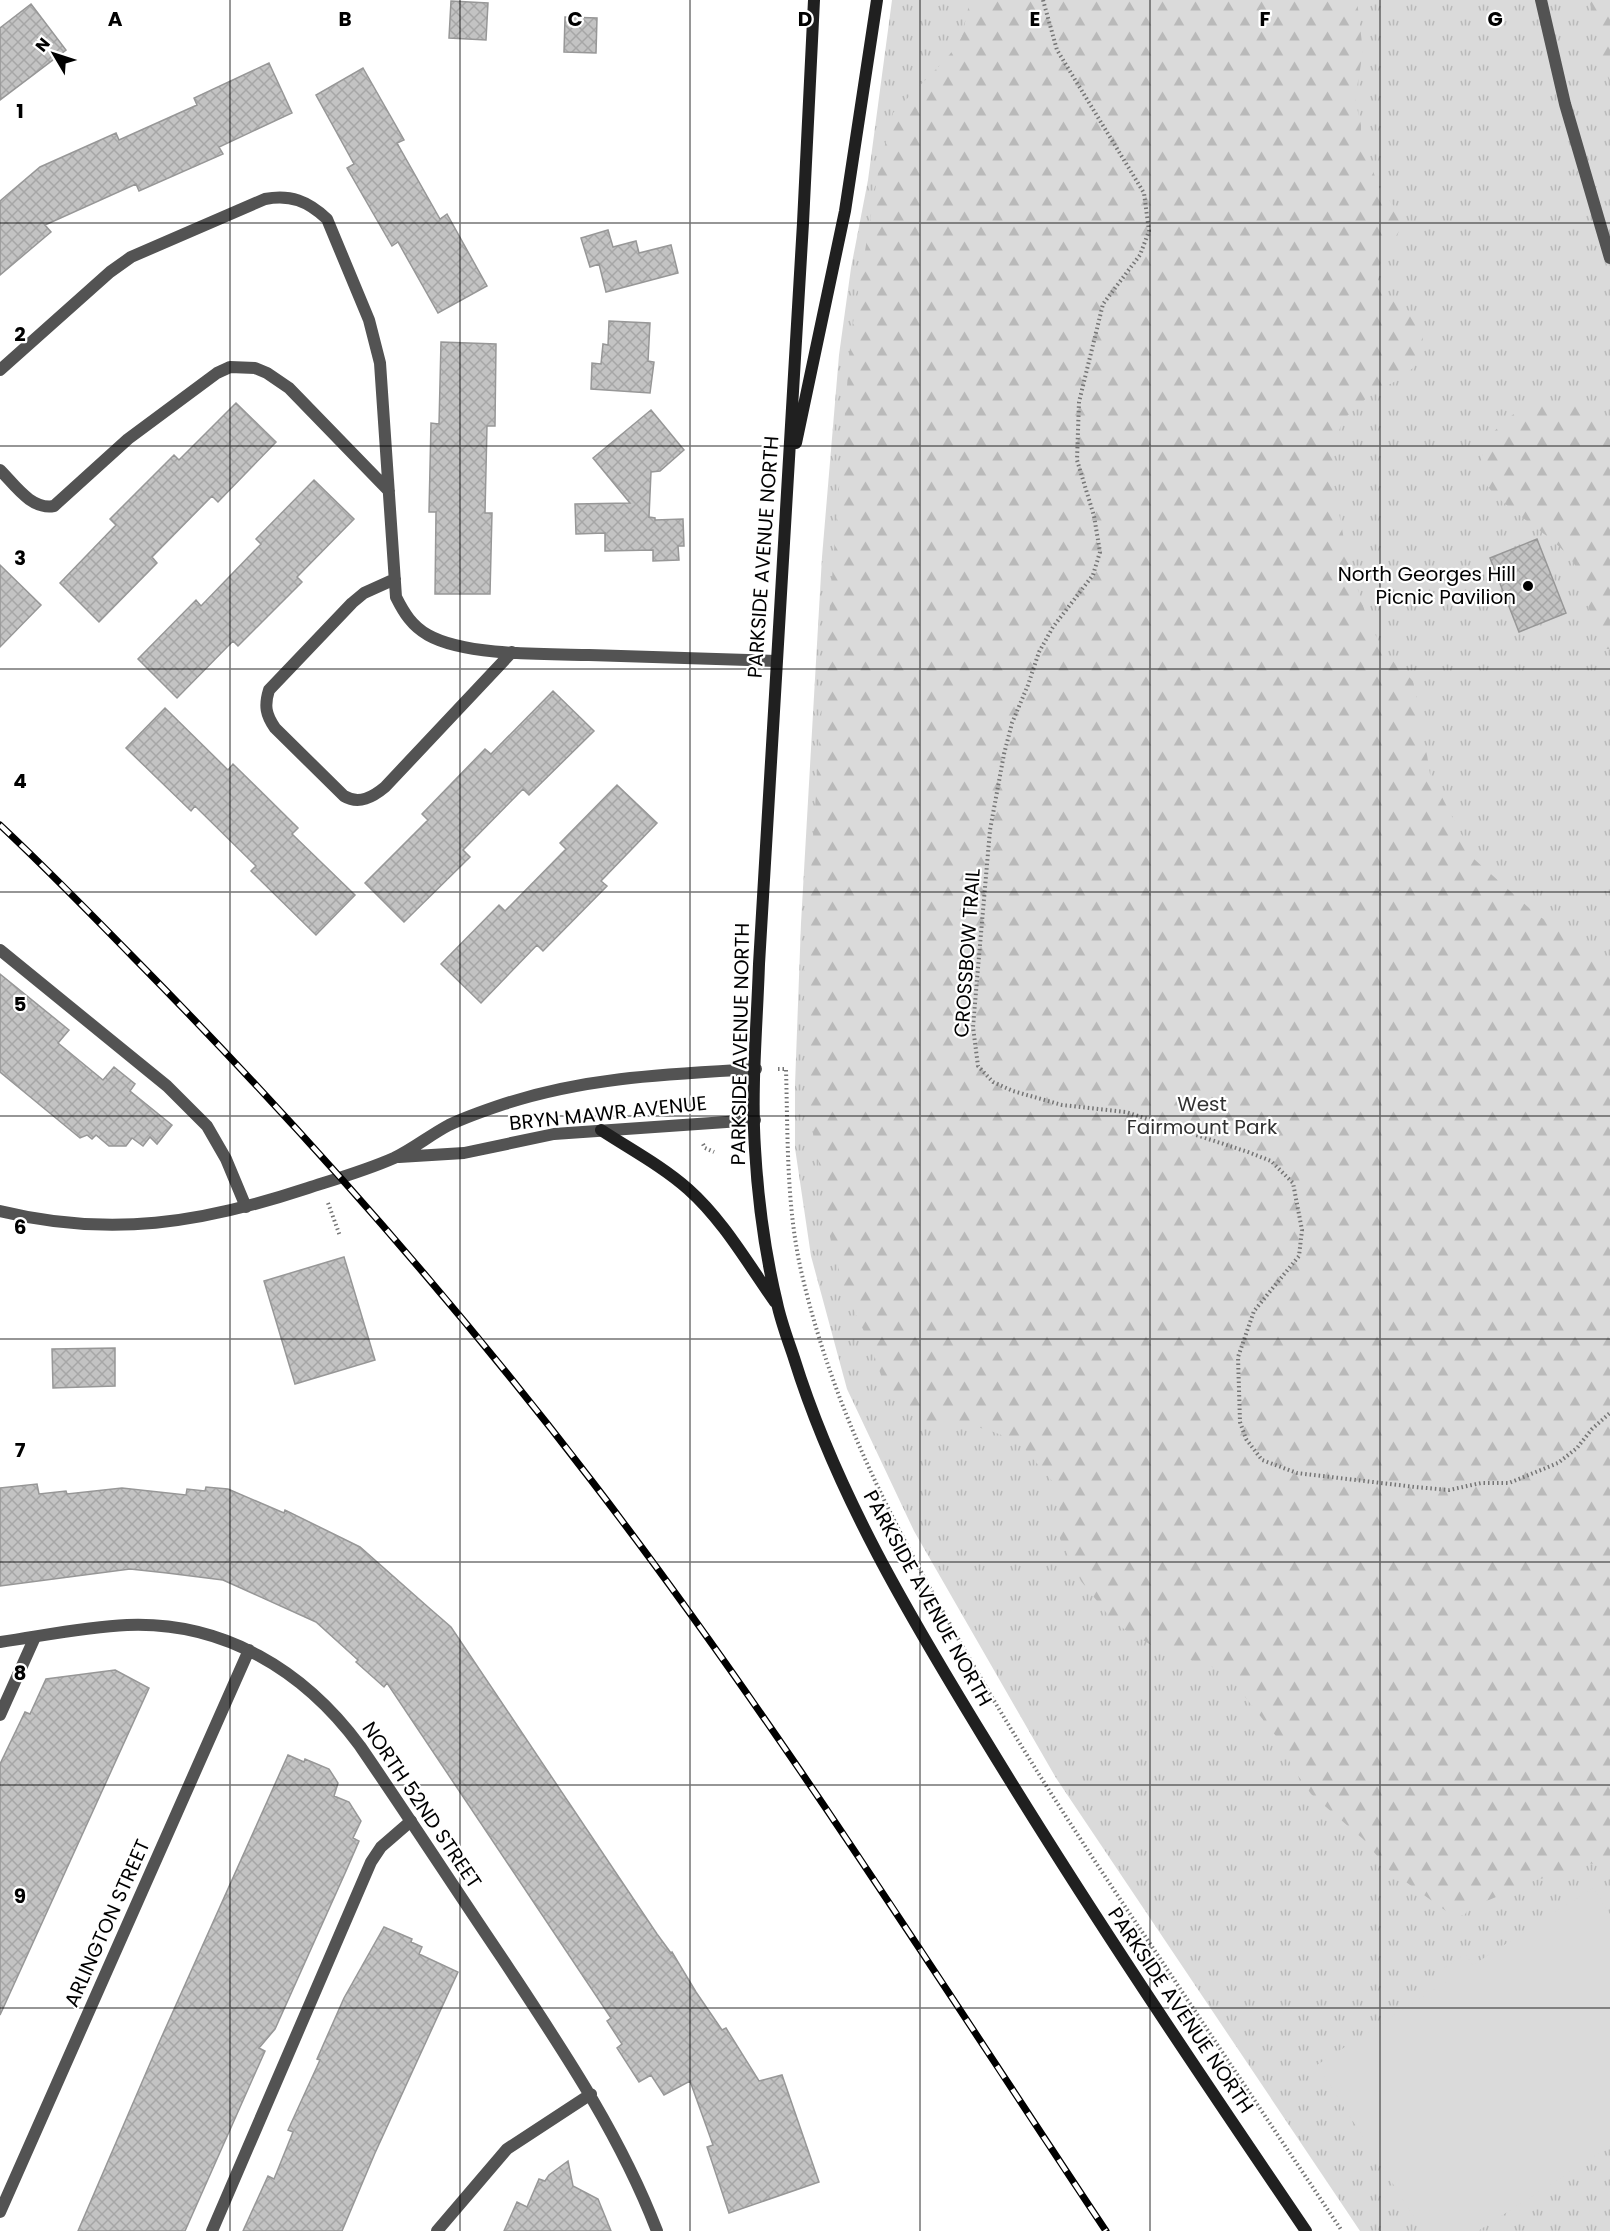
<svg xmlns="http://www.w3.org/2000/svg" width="1610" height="2231" viewBox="0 0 1610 2231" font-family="Poppins,sans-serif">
  <defs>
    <pattern id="grass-tufts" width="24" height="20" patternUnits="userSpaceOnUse" patternTransform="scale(1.5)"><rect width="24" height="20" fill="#dadada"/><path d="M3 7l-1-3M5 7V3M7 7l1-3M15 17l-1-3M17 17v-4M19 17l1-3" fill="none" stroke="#b9b9b9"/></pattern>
    <pattern id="forest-firs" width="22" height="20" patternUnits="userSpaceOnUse" patternTransform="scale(1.5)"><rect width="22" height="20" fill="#dadada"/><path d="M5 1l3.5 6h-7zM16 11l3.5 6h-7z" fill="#b9b9b9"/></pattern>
    <pattern id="building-cross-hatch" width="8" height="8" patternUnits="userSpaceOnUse" patternTransform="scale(1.5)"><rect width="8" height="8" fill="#c3c3c3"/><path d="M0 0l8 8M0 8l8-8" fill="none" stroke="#a6a6a6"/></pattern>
  </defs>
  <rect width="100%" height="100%" fill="#fff"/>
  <path fill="url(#grass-tufts)" d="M 892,0 L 1610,0 L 1610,2231 L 1360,2231 L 1056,1778 L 914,1531 L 847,1389 L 811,1256 L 795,1148 L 795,1085 L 801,923 L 822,557 L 839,355 L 851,268 L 868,180 Z"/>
  <path fill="url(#forest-firs)" d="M 970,0 L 1357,0 L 1363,52 L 1355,99 L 1361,125 L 1361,134 L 1378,186 L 1396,209 L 1401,228 L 1381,260 L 1377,278 L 1386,294 L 1416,317 L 1423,334 L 1422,350 L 1414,367 L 1398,380 L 1372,393 L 1343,420 L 1336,439 L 1333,467 L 1334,486 L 1345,545 L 1355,572 L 1356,584 L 1367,618 L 1384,652 L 1413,681 L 1417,699 L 1419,727 L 1427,755 L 1430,774 L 1474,859 L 1537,915 L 1545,920 L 1579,932 L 1610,969 L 1610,1872 L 1594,1864 L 1585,1863 L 1556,1875 L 1536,1880 L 1489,1900 L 1470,1906 L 1464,1916 L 1446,1911 L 1388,1869 L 1363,1839 L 1311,1794 L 1294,1770 L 1279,1740 L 1231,1679 L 1215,1668 L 1158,1649 L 1124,1629 L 1109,1616 L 1081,1581 L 1060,1539 L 1059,1499 L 1053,1482 L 1022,1446 L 1014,1440 L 986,1429 L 941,1421 L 922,1421 L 905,1411 L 886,1390 L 871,1346 L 846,1294 L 832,1246 L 828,1227 L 825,1192 L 815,1145 L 806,1089 L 804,977 L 820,732 L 851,335 L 878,173 L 893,113 L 946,59 L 958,44 L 962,36 Z
    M 1589,0 L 1610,0 L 1610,83 C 1598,57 1598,27 1589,0 Z
    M 1529,402 C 1548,402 1574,400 1590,412 C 1598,419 1604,431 1610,439 L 1610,649 L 1603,649 C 1597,631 1590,614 1585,596 C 1582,584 1581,573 1573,562 C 1554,534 1493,504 1483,478 C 1479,468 1482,452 1486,443 C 1493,428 1517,412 1529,402 Z"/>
  <path fill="#dadada" d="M 1593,1888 L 1610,1914 L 1610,2146 L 1478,2231 L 1423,2231 L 1317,2065 L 1446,1982 L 1440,1971 L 1465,1954 L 1473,1965 Z"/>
  <path fill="url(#building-cross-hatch)" stroke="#979797" stroke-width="1.5" d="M 451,1 L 488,3 L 486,40 L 449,38 Z
    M 31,4 L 66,50 L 0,100 L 0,28 Z
    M 565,17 L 597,18 L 596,53 L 564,52 Z
    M 269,63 L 292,113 L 219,147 L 223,154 L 139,191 L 136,184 L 45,225 L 51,232 L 0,275 L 0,201 L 40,167 L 116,133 L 119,140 L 197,105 L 194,98 Z
    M 363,68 L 404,140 L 397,143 L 440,219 L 447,214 L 487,286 L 438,313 L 398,242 L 392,246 L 347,168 L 354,164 L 316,95 Z
    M 608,230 L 613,247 L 636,241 L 639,253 L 671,245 L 678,273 L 606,292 L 599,264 L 590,267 L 581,238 Z
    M 609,321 L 650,323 L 648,361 L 654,362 L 650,393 L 591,389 L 592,363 L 601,364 L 603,344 L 608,345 Z
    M 441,342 L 496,344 L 495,426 L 487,426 L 485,513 L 492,513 L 490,594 L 435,594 L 436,512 L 429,512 L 431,423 L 439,424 Z
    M 236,403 L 276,442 L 218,502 L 212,496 L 152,557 L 157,563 L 99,622 L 60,583 L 116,525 L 110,519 L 174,455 L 179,460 Z
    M 651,410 L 684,450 L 660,471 L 651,472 L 649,517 L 655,518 L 655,520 L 683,519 L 684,546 L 678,546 L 679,560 L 653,561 L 653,550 L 605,551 L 605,533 L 576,534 L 575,504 L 630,503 L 593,458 Z
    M 314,480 L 354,519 L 297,577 L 302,582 L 238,646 L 233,641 L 177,698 L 138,659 L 196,600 L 201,606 L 261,544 L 256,539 Z
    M 1537,539 L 1566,613 L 1519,632 L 1490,558 Z
    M 0,565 L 41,605 L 0,647 Z
    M 553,691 L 594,731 L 529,795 L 523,789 L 463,850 L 470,857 L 404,922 L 365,883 L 428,820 L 422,814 L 485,749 L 491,754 Z
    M 165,708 L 228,770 L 233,764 L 298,828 L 292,834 L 355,895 L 316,935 L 251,871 L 256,866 L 195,806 L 191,811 L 126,748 Z
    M 617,785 L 657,823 L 601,881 L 607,886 L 543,951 L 537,945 L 481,1003 L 441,964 L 499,905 L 505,911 L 566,849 L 560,843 Z
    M 0,974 L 69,1030 L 58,1043 L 103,1080 L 114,1067 L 135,1084 L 130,1091 L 172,1125 L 157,1144 L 150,1137 L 143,1146 L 132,1138 L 126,1146 L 109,1146 L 96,1135 L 92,1139 L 87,1135 L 80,1138 L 0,1072 Z
    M 344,1257 L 375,1360 L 295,1384 L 264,1281 Z
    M 115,1348 L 115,1386 L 53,1388 L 52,1349 Z
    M 37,1484 L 39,1494 L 66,1491 L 67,1494 L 122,1488 L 186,1495 L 187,1489 L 205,1491 L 206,1487 L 228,1489 L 284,1513 L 285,1510 L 360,1547 L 428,1607 L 451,1627 L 657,1934 L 671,1953 L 672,1952 L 696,1992 L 722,2030 L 726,2028 L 759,2081 L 782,2075 L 819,2182 L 729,2213 L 707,2147 L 713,2145 L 690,2081 L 664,2095 L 651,2075 L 639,2082 L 617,2048 L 622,2044 L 607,2021 L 611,2018 L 387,1683 L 384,1687 L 356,1662 L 358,1660 L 316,1622 L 223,1580 L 167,1573 L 130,1569 L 0,1586 L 0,1488 Z
    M 115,1670 L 149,1688 L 0,2015 L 0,1764 L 25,1712 L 30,1714 L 46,1679 Z
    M 288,1755 L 304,1762 L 305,1759 L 329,1769 L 338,1783 L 334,1796 L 349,1802 L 361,1821 L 353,1838 L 359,1841 L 346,1871 L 275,2029 L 259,2048 L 265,2051 L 185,2231 L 78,2231 L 158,2045 Z
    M 384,1927 L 412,1939 L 411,1942 L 422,1947 L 419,1954 L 458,1972 L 375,2153 L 342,2231 L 243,2231 L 268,2176 L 274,2179 L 293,2132 L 288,2130 L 320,2060 L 317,2059 L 344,1998 Z
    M 568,2161 L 573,2186 L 598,2199 L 611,2231 L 504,2231 L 517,2202 L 527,2207 L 539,2179 L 545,2181 L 549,2175 Z"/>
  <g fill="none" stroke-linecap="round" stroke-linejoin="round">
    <path stroke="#757575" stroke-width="4" stroke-dasharray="1.5 3" stroke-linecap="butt" d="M 1043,0 L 1057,50 L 1144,193 L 1149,231 L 1140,255 L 1103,304 L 1079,402 L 1077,460 L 1094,516 L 1100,552 L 1093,575 L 1053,627 L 1039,652 L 1028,685 L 1012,723 L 1004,754 L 990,830 L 978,968 L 973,1027 L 978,1066 L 993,1082 L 1013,1091 L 1062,1105 L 1126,1112 L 1248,1152 L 1271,1161 L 1293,1183 L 1302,1230 L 1299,1256 L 1254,1311 L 1238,1357 L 1240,1422 L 1246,1439 L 1262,1460 L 1297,1473 L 1415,1487 L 1449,1490 L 1481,1483 L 1509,1483 L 1558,1463 L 1577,1448 L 1592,1429 L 1610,1413
      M 778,1069 L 786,1069 C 788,1139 786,1210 803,1279 C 837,1421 900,1537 972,1663 C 1030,1764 1094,1861 1159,1957 C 1220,2049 1281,2140 1342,2231
      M 703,1144 L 705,1148 L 714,1152
      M 328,1203 L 340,1236"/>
    <path stroke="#535353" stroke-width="12" d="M 0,370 L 110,272 L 131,257 L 265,199 C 290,194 308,201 327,219 L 369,320 L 380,363 L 396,597 C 404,613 412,626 428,635 C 465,656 546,654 589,655 C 652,657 714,659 776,661
      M 0,470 C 15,485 31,510 54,506 L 128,439 L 217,373 L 230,367 L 255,368 L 267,373 L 289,388 L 389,491
      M 395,579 L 364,593 L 352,603 L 269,690 C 264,706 266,715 275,728 L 344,796 C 359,805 373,797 385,787 L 512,652
      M 0,950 L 167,1086 L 207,1126 L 226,1159 L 246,1207
      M 0,1715 L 35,1637
      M 212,2231 L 371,1862 L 381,1847 L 411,1821"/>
    <path stroke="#535353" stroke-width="12" d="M 0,1642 C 42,1636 84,1627 127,1625 C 223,1621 304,1670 360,1746 C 408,1816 454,1887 502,1958 C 560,2046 619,2132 657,2231
      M 0,2212 L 249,1650
      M 437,2231 L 507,2149 L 591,2094"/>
    <path stroke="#535353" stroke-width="12" d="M 1541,0 L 1565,104 L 1610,258
      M 399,1157 L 464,1153 L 554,1134 L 755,1120
      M 0,1211 C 110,1238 202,1223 308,1188 C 336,1179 367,1170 394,1158 C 413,1149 430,1135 449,1125 C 466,1117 486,1110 504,1104 C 587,1077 669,1074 756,1069"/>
    <path stroke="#202020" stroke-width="12" d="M 814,0 L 803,223 L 759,964 C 757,1025 751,1088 755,1149 C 758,1201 765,1253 777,1303 C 781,1322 788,1340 794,1358 C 836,1493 910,1617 984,1738 C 1086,1906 1196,2069 1306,2231
      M 796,443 L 845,211 L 877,0
      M 601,1130 C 630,1149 662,1166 688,1189 C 723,1220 748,1264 775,1302"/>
    <defs>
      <path id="rail" d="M 0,825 C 46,868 90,913 134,958 C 297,1123 450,1296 591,1480 C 776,1721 938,1979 1106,2231"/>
    </defs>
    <use href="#rail" stroke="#000" stroke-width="7"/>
    <use href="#rail" stroke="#fff" stroke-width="4.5" stroke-dasharray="14" stroke-linecap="butt"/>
  </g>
  <path fill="none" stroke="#000" stroke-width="1.5" stroke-opacity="0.55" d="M 230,0 L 230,2231M 460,0 L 460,2231M 690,0 L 690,2231M 920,0 L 920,2231M 1150,0 L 1150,2231M 1380,0 L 1380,2231M 0,223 L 1610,223M 0,446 L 1610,446M 0,669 L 1610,669M 0,892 L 1610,892M 0,1116 L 1610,1116M 0,1339 L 1610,1339M 0,1562 L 1610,1562M 0,1785 L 1610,1785M 0,2008 L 1610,2008"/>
  <circle fill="#000" stroke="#fff" stroke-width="2" cx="1528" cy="586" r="6"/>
  <g text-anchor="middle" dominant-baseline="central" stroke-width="4.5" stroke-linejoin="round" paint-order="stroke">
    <g font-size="20" fill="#000" stroke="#fff">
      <text transform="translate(763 557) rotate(-86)">PARKSIDE AVENUE NORTH</text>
      <text transform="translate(967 953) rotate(-86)">CROSSBOW TRAIL</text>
      <text transform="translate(740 1044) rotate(-89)">PARKSIDE AVENUE NORTH</text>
      <text transform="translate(608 1113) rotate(-6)">BRYN MAWR AVENUE</text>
      <text transform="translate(928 1598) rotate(61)">PARKSIDE AVENUE NORTH</text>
      <text transform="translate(422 1805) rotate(56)">NORTH 52ND STREET</text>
      <text transform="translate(107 1923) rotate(-66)">ARLINGTON STREET</text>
      <text transform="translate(1181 2010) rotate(56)">PARKSIDE AVENUE NORTH</text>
    </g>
    <g font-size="20" fill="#000" stroke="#fff" text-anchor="end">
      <text x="1516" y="574">North Georges Hill<tspan x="1516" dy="23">Picnic Pavilion</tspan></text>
    </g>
    <g font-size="20" fill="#313131" stroke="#fff">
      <text x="1202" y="1104">West<tspan x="1202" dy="23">Fairmount Park</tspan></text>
    </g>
  </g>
  <g font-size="20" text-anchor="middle" font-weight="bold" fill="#000" stroke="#fff" stroke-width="4.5" stroke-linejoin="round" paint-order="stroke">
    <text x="115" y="26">A</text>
    <text x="345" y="26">B</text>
    <text x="575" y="26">C</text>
    <text x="805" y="26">D</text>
    <text x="1035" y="26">E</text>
    <text x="1265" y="26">F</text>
    <text x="1495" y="26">G</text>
    <text x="20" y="118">1</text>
    <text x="20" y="341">2</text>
    <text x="20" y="565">3</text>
    <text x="20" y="788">4</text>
    <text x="20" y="1011">5</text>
    <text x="20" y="1234">6</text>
    <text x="20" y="1457">7</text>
    <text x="20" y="1680">8</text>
    <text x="20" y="1903">9</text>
  </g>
  <g transform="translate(54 54) rotate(309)" stroke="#ffffff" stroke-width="4.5" paint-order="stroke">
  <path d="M0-4.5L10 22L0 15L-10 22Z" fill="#000000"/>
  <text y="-9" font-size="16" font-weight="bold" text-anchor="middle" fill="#000000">N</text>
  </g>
</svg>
